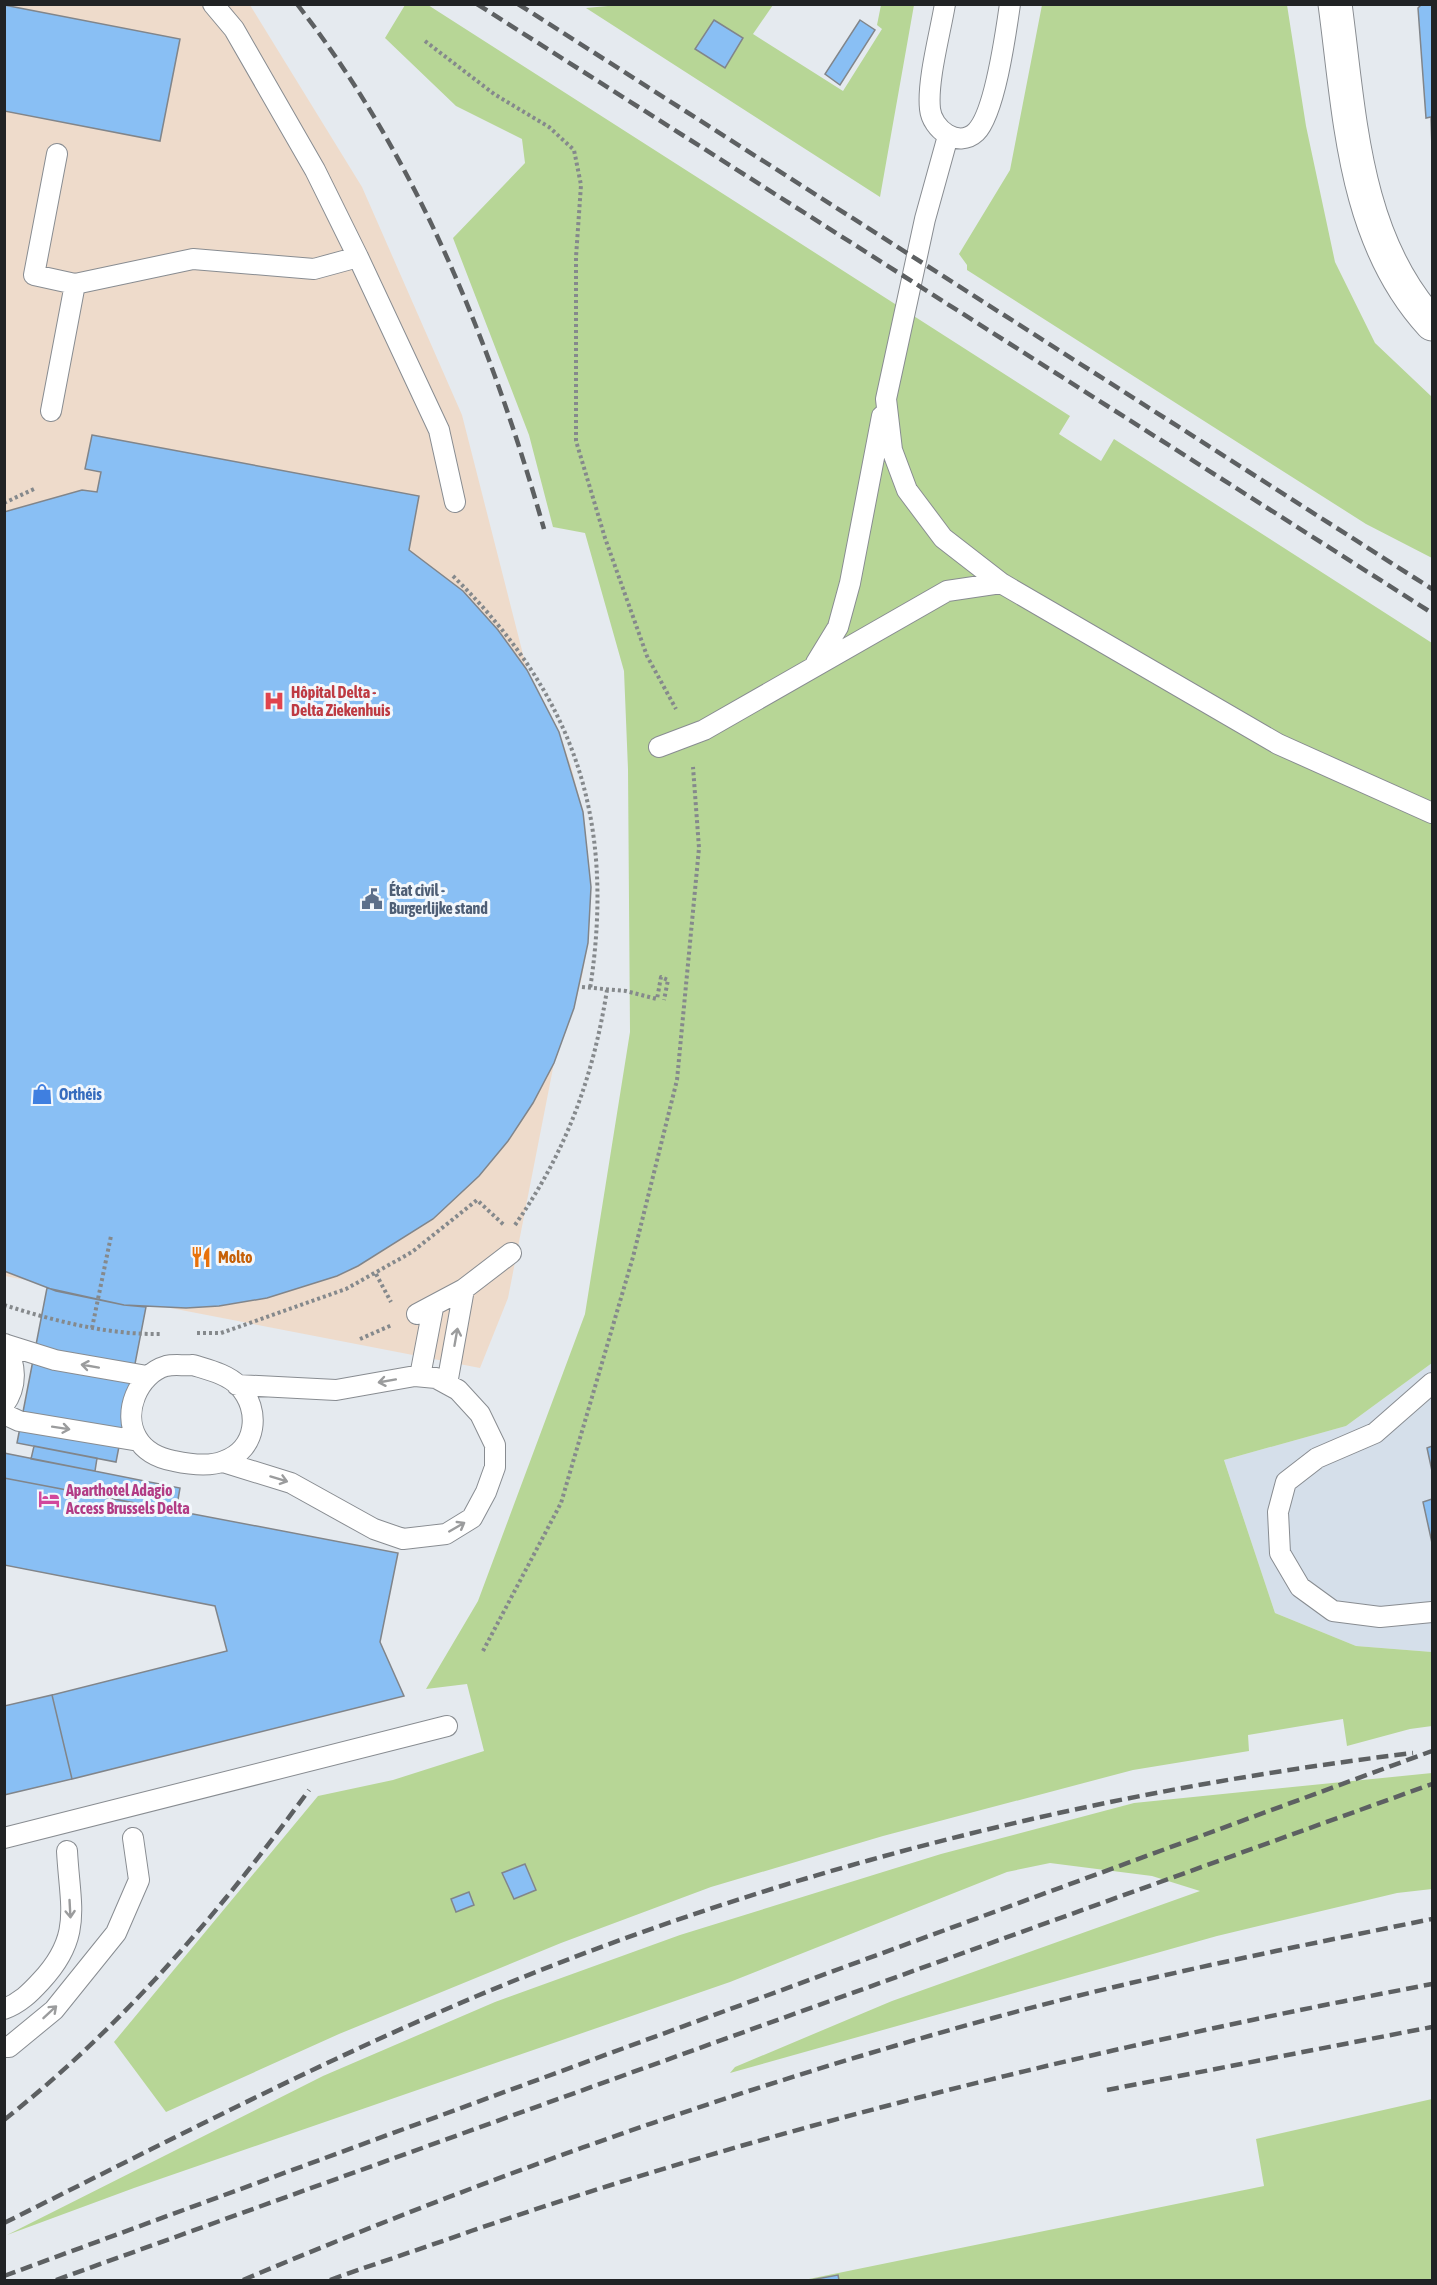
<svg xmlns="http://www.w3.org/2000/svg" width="1437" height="2285" viewBox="0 0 1437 2285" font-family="'Asap Condensed',sans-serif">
  <rect width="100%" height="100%" fill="#e5eaef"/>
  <path fill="#d5dfea" d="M 1432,1363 L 1432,1652 L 1356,1646 L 1275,1613 L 1224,1460 L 1346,1426 Z"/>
  <path fill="#eedbcb" d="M 4,5 L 250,5 L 362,187 L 462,415 L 527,670 L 559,732 L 571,766 L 583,812 L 591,887 L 588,943 L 582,977 L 574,1008 L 554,1063 L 508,1298 L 480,1368 L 5,1276 Z"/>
  <path fill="#b7d696" d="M 630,4 L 773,5 L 753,34 L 843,91 L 882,29 L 877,25 L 881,5 L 914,5 L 880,197 L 586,8 Z
    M 405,5 L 428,5 L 1070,416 L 1059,434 L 1101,461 L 1114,439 L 1432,643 L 1432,1363 L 1346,1426 L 1224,1460 L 1275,1613 L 1356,1646 L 1432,1652 L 1432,1726 L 1410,1729 L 1347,1746 L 1343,1719 L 1248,1735 L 1249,1751 L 1133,1770 L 883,1836 L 711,1887 L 561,1943 L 339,2034 L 166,2112 L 114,2042 L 318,1796 L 393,1780 L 484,1751 L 467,1684 L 426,1689 L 478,1601 L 585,1314 L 630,1032 L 628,769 L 624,671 L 585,533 L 553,527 L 529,435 L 453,238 L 525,163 L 522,139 L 456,106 L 385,38 Z
    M 1042,5 L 1287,5 L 1306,126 L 1335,262 L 1375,343 L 1432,397 L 1432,558 L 1366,524 L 967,270 L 967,265 L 959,254 L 1010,170 Z
    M 1432,1773 L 1432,1889 L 1397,1893 L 1217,1936 L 730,2073 L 735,2067 L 892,2001 L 1200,1891 L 1152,1876 L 1050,1863 L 1007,1872 L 730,1982 L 134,2188 L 7,2235 L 323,2076 L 495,2002 L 680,1935 L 941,1854 L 1134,1803 Z
    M 1432,2099 L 1432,2280 L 804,2280 L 1264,2186 L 1256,2139 Z"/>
  <path fill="#89bff4" stroke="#81858a" stroke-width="1.5" d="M 1422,4 L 1432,4 L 1432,149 L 1431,117 L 1426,118 L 1418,8 Z
    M 4,5 L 180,39 L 160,141 L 4,111 Z
    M 714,20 L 743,38 L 725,68 L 695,49 Z
    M 860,20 L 875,30 L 840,85 L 825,74 Z
    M 92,435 L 419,496 L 409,550 L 463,591 L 498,630 L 527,670 L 559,732 L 583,812 L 591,887 L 588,943 L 574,1008 L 554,1063 L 533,1103 L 508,1141 L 479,1176 L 433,1219 L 358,1266 L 337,1276 L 267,1298 L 219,1306 L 186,1308 L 124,1305 L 56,1291 L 4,1271 L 4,512 L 82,490 L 97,492 L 101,472 L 85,469 Z
    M 47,1288 L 124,1305 L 146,1307 L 116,1462 L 17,1443 Z
    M 34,1446 L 97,1458 L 95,1471 L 31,1459 Z
    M 1432,1446 L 1432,1471 L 1427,1448 Z
    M 4,1453 L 180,1488 L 176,1511 L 4,1478 Z
    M 4,1478 L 398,1553 L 380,1642 L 404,1696 L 72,1779 L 52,1695 L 227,1651 L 215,1606 L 4,1565 Z
    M 1432,1499 L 1432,1543 L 1423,1502 Z
    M 52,1695 L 72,1779 L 4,1795 L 4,1706 Z
    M 525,1864 L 536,1890 L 514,1899 L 502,1873 Z
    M 469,1892 L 474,1905 L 456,1912 L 451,1899 Z
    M 838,2275 L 839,2280 L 811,2280 Z"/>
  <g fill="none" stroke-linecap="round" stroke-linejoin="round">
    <defs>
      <path id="lane" d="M 945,4 C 940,34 927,81 930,109 C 932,129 958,149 976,132 C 995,113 1006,32 1010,4
        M 948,136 L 925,219 L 886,399 L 892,450 L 907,490 L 943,538 L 1001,583
        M 57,154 L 34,275 L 75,284
        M 358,257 L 439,430 L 455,502
        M 51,411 L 75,284 L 193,259 L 314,269 L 358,257 L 315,170 L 234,29 L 213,4
        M 816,663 L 838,627 L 850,583 L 882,416
        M 659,747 L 704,730 L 947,591 L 1001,583 L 1278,744 L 1432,813
        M 417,1314 L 464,1289 L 511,1253
        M 4,1344 L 55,1360 L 147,1376
        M 193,1365 C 209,1370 227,1374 239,1386 C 261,1410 257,1449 224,1461 C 210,1467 188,1464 174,1461 C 158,1458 145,1452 137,1438 C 122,1413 138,1374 166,1366 C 174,1364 185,1366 193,1365 Z
        M 420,1376 L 433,1308
        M 1432,1383 L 1375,1433 L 1317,1458 L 1286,1482 L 1278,1512 L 1280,1553 L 1300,1587 L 1333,1611 L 1380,1617 L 1432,1612
        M 447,1384 L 464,1289
        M 4,1405 C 18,1386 16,1364 5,1344
        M 4,1414 L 19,1421 L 139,1441
        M 223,1462 L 291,1483 L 374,1529 L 403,1539 L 446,1534 L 472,1518 L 486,1492 L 495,1467 L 495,1445 L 480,1414 L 458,1390 L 436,1378 L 415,1376 L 336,1390 L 237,1385
        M 4,1838 L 447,1726
        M 4,2009 C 20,2003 30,1993 41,1981 C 83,1936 70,1907 67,1851
        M 4,2047 L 9,2047 L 54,2010 L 116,1933 L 139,1880 L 133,1838"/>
      <path id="secondary" d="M 1335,4 C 1350,115 1353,238 1432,324"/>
    </defs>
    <use href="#lane" stroke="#888c91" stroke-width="22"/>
    <use href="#secondary" stroke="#888c91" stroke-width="35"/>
    <path stroke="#85898c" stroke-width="4" stroke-dasharray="3 3" stroke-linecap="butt" d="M 425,41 L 494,94 L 549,127 L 574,150 L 581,185 L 576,257 L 576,441 L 605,538 L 647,656 L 676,709
      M 4,503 L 34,489
      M 453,576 C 575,696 616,820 590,989
      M 582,987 L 626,991 L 657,999 L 661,977 L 668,980 L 664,1000
      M 515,1225 C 566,1152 593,1078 607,990
      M 376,1274 L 391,1302
      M 4,1305 C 55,1321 108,1335 162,1334
      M 92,1328 L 111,1236
      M 197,1333 L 221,1333 L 346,1289 L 412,1252 L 477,1200 L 504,1225
      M 360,1339 L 392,1325
      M 483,1651 L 561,1503 L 633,1257 L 677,1080 L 699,848 L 693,767"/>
    <use href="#lane" stroke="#fff" stroke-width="20"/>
    <use href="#secondary" stroke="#fff" stroke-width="33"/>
    <path stroke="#5d6062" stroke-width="4.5" stroke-dasharray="12 6" stroke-linecap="butt" d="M 297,4 C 417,158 491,343 544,529
      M 477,4 L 1432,613
      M 518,4 L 1432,589
      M 1107,2090 L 1432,2027
      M 4,2120 C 123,2026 220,1912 309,1790
      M 4,2223 C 181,2135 357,2042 541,1970 C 821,1860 1114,1789 1413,1753
      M 4,2276 L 1432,1751
      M 56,2280 L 1432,1784
      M 243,2280 C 487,2177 737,2088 993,2018 C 1138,1978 1285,1949 1432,1919
      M 330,2280 C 377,2263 424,2248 471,2231 C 785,2123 1107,2046 1432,1984"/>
  </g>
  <defs><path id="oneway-shaft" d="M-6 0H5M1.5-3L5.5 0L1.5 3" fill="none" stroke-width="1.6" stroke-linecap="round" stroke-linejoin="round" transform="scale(1.5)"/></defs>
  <g stroke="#9b9c9d">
    <use href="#oneway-shaft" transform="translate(456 1337) rotate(-80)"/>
    <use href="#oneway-shaft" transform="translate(90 1366) rotate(-170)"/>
    <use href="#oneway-shaft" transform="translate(387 1381) rotate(170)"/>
    <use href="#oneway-shaft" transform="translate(61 1428) rotate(9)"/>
    <use href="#oneway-shaft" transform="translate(279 1479) rotate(17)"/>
    <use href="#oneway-shaft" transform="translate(457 1527) rotate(-30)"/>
    <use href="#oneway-shaft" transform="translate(70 1909) rotate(87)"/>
    <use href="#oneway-shaft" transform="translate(50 2012) rotate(-43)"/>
  </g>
  <defs>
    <symbol id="hospital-bare" viewBox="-9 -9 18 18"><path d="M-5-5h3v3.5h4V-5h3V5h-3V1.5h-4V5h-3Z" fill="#e0444e" stroke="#f2f7fc" stroke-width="2.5" paint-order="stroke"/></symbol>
    <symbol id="civic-bare" viewBox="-9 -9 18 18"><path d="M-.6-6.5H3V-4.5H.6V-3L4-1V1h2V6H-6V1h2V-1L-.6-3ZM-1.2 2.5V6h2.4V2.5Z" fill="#5c6f8a" stroke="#f2f7fc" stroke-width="2.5" paint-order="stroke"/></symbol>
    <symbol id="shop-bare" viewBox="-9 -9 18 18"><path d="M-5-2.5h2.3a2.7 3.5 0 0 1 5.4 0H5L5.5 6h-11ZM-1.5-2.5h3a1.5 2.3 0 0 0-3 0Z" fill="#3f7fe0" stroke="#f2f7fc" stroke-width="2.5" paint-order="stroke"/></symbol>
    <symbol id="restaurant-bare" viewBox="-9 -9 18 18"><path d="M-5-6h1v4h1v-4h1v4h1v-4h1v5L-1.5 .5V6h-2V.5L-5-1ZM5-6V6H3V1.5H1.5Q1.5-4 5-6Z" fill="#e8710a" stroke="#f2f7fc" stroke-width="2.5" paint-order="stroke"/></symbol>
    <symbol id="hotel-bare" viewBox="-9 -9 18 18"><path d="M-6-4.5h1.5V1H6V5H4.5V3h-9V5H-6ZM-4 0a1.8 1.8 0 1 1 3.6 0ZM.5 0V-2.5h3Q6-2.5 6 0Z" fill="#d1479c" stroke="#f2f7fc" stroke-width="2.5" paint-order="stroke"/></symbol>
  </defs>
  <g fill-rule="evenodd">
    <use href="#hospital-bare" x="259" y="686" width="30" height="30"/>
    <use href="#civic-bare" x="357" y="884" width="30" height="30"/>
    <use href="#shop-bare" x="27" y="1079" width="30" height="30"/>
    <use href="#restaurant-bare" x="186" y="1242" width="30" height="30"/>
    <use href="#hotel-bare" x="34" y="1484" width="30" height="30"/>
  </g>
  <g text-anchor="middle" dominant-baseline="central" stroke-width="6" stroke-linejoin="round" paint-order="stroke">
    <g font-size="16" font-weight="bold" fill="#be3a42" stroke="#f2f7fc" text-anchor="start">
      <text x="291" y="692">Hôpital Delta -<tspan x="291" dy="18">Delta Ziekenhuis</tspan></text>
    </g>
    <g font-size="16" font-weight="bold" fill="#4e5e75" stroke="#f2f7fc" text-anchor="start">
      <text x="389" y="890">État civil -<tspan x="389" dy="18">Burgerlijke stand</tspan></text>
    </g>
    <g font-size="16" font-weight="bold" fill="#366cbe" stroke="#f2f7fc" text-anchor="start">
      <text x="59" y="1094">Orthéis</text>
    </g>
    <g font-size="16" font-weight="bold" fill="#c56008" stroke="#f2f7fc" text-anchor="start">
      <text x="218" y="1257">Molto</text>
    </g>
    <g font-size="16" font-weight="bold" fill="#b23c85" stroke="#f2f7fc" text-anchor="start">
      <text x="66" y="1490">Aparthotel Adagio<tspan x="66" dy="18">Access Brussels Delta</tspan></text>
    </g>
  </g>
  <rect width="1437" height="2285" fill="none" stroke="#212325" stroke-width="12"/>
</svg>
